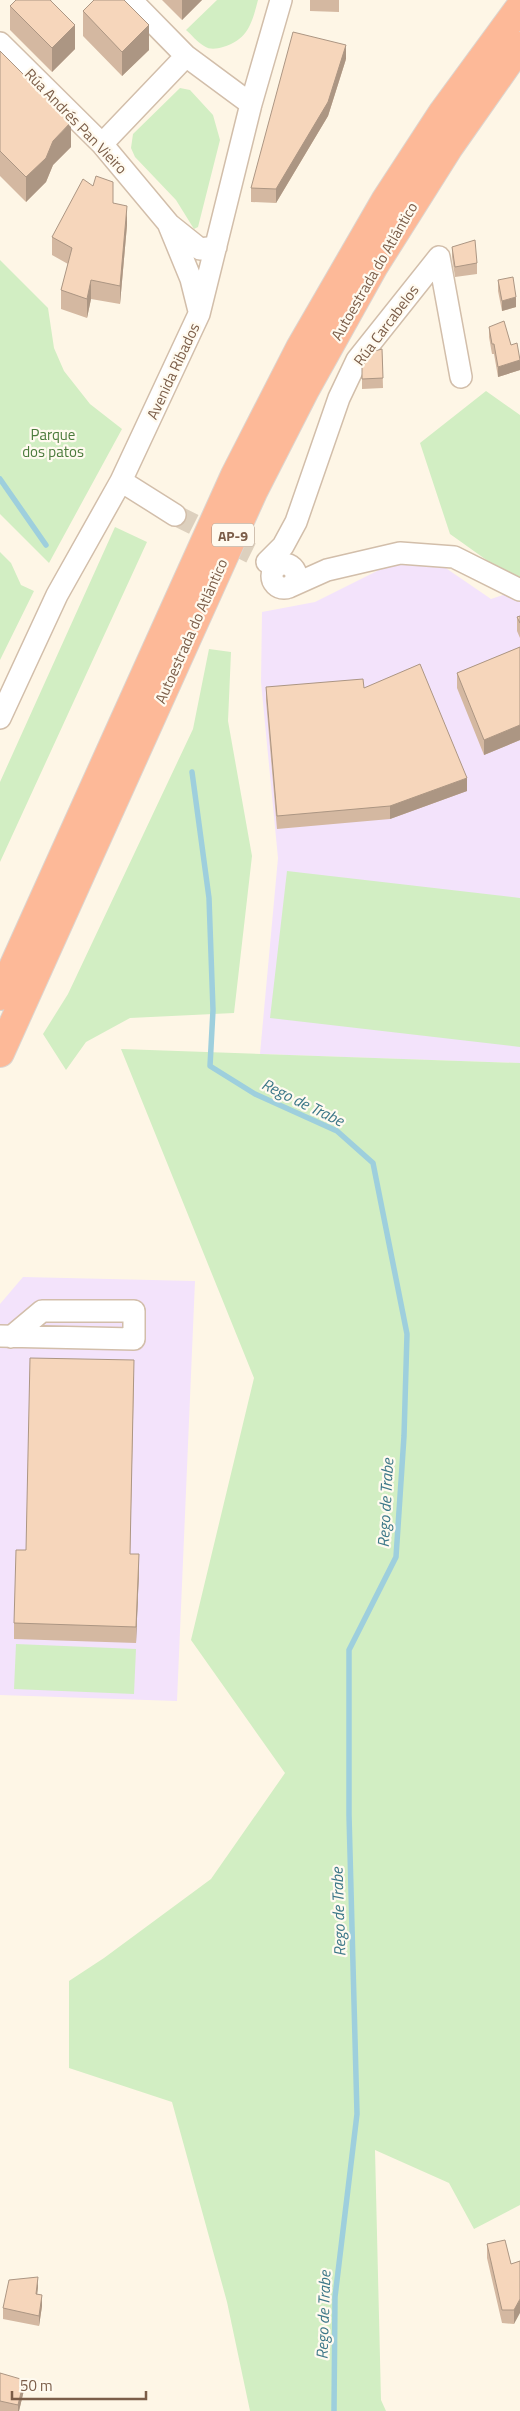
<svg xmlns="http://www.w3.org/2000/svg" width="520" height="2411" viewBox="0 0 520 2411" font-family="'Titillium Web',sans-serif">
  <rect width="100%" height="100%" fill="#fef6e6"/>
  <path fill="#f3e3fb" d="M 434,560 L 491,599 L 506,594 L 520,599 L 520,1063 L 260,1054 L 278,858 L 261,682 L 262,612 L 315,602 L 395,562 Z
    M 23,1277 L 195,1281 L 177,1701 L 0,1695 L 0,1304 Z"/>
  <path fill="#d2eec3" d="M 217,0 L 258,0 C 252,23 248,40 223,47 C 216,49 210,50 204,46 C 197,42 192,35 186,30 Z
    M 180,88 L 190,90 L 213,115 L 220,140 L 198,227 L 194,229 L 176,200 L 135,157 L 131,148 L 133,134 Z
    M 0,260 L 48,308 L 54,348 L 64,371 L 90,404 L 122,429 L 49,563 L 0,514 Z
    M 486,391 L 520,415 L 520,584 L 450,534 L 420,443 Z
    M 115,527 L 147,542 L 0,862 L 0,782 Z
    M 0,552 L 11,563 L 21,585 L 34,591 L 0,660 Z
    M 209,649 L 231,652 L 228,721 L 252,856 L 234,1013 L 130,1018 L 86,1042 L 66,1070 L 43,1034 L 68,994 L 193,729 Z
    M 287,871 L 520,898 L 520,1047 L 270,1018 Z
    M 121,1049 L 520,1063 L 520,2205 L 474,2229 L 449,2183 L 375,2150 L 381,2400 L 386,2411 L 250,2411 L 227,2302 L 172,2102 L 69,2068 L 69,1981 L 104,1958 L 211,1879 L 285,1773 L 191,1640 L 254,1378 Z
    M 16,1644 L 136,1649 L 134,1694 L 14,1689 Z"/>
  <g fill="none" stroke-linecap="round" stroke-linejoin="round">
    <path stroke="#9ecfdd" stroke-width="5.5" d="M 0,479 L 46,545
      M 192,772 L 209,898 L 213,1010 L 210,1066 L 255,1094 L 337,1131 L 373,1163 L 407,1334 L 404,1436 L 396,1557 L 349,1650 L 349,1815 L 357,2114 L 335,2297 L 334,2411"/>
    <path stroke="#ddd0be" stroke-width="21" stroke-dasharray="21 11" stroke-linecap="butt" d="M 175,515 L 259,557"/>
    <defs>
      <path id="minor" d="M 131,0 L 186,56 L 251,104
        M 0,43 L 102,144 L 168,223 L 191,279 L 199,311
        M 102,144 L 186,56
        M 170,225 L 200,249 L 216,247
        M 121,481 L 175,515
        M 267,562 L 283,546 L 296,522 L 339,398 L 357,360 L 439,257 L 461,377
        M272 576a12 12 0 1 1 24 0a12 12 0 1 1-24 0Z
        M 289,587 L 327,570 L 400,553 L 454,557 L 520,590
        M 0,718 L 57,595 L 121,481 L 199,314 L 251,104 L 281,0
        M 0,1336 C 45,1337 90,1338 134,1339 L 134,1311 L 42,1311 L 11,1337"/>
      <path id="highway" d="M 0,996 L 235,475 L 300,348 L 385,201 L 443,112 L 520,7
        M 0,1053 L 253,492 L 305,390 L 374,266 L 449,147 L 520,46"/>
    </defs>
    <use href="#minor" stroke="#d2beaa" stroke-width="24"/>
    <use href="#highway" stroke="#ddd5cf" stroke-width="30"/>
    <use href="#minor" stroke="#fff" stroke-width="21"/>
    <use href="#highway" stroke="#fdb998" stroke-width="28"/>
  </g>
  <path fill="#d4b8a1" d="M 16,0 L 51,0 L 75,49 L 52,72 L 10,30 L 10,6 Z
    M 162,0 L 202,0 L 182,20 Z
    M 310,0 L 339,0 L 339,12 L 310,11 Z
    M 83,11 L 149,50 L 122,76 L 83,36 Z
    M 0,51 L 71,147 L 53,165 L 46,182 L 26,202 L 0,176 Z
    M 346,59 L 328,116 L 276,203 L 251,202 L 251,188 Z
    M 113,203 L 127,225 L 120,304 L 91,299 L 87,318 L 61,309 L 61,290 L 68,264 L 52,255 L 52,237 Z
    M 452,247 L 477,263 L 477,274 L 455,277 L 452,257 Z
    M 498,280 L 516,307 L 502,311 L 498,291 Z
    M 489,327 L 511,345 L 520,370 L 498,377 L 494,354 L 492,354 L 489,337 Z
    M 382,349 L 383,388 L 362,389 L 362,368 Z
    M 520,616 L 520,638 L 517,631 L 517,617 Z
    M 520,647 L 520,740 L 484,755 L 457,688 L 457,673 Z
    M 266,687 L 364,688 L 467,791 L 390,819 L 277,829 L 266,700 Z
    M 134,1376 L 130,1554 L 139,1570 L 136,1643 L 14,1639 L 14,1623 L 26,1550 Z
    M 487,2244 L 511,2264 L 520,2261 L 514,2324 L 502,2323 L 487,2258 Z
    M 38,2287 L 37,2294 L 42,2306 L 39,2326 L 3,2319 L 3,2308 Z
    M 0,2373 L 24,2390 L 19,2411 L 0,2411 Z"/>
  <path fill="#ac9683" d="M 182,0 L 202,0 L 182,20 Z
    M 75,25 L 75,49 L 52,72 L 52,48 Z
    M 149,25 L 149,50 L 122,76 L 122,52 Z
    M 346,45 L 346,59 L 328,116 L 276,203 L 276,189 Z
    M 71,122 L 71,147 L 53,165 L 46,182 L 26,202 L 26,177 L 53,141 Z
    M 127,206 L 127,225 L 120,304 L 120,286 Z
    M 91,280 L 91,299 L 87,318 L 87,299 Z
    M 516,297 L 516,307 L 502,311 L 502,301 Z
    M 520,360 L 520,370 L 498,377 L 498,367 Z
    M 520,725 L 520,740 L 484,755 L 484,740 Z
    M 467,778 L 467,791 L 390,819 L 390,806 Z
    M 139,1554 L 139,1570 L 136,1643 L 136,1627 Z
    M 38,2277 L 38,2287 L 36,2304 L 36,2294 Z
    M 42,2295 L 42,2306 L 39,2326 L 39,2316 Z
    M 520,2299 L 520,2313 L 514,2324 L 514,2310 Z
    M 24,2380 L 24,2390 L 19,2411 L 18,2411 L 18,2405 Z"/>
  <path fill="#f6d6bb" stroke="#ac9683" d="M 16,0 L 50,0 L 75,25 L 52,48 L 10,6 Z
    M 94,0 L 124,0 L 149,25 L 122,52 L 83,11 Z
    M 293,32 L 346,45 L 328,102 L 276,189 L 251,188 Z
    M 0,51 L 71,122 L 53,141 L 46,158 L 26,177 L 0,151 Z
    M 96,176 L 113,182 L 113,203 L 127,206 L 120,286 L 91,280 L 87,299 L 61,290 L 72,248 L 52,237 L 83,179 L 93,186 Z
    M 475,240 L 477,263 L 455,267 L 452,247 Z
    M 513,277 L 516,297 L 502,301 L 498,280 Z
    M 504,321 L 511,345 L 517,343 L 520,360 L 498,367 L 494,344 L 492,344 L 489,327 Z
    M 382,349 L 383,378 L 362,379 L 362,368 L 368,356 L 371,352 Z
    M 520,616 L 520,623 L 517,617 Z
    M 520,647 L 520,725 L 484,740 L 457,673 Z
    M 420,664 L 467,778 L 390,806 L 277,816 L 266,687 L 363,679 L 364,688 Z
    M 30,1358 L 134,1360 L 130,1554 L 139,1554 L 136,1627 L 14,1623 L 16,1550 L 26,1550 Z
    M 505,2240 L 511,2264 L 520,2261 L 520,2299 L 514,2310 L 502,2310 L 487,2244 Z
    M 38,2277 L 36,2294 L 42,2295 L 39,2316 L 3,2308 L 9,2280 Z
    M 0,2373 L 24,2380 L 18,2405 L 0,2401 Z"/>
  <g text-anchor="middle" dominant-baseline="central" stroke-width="4.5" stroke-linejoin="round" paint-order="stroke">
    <rect fill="#fffaef" stroke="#a38c7a" stroke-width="1" x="212" y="523.5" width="42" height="23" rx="4"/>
    <g font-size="14" font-weight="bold" fill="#7b5d48">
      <text x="233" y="535">AP-9</text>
    </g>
    <g font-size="15" fill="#7b5d48" stroke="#fffaef">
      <text transform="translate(76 121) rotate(46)">Rúa Andrés Pan Vieiro</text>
      <text transform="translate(374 271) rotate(-60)">Autoestrada do Atlántico</text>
      <text transform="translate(386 325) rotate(-53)">Rúa Carcabelos</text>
      <text transform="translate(173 371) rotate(-65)">Avenida Ribados</text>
      <text transform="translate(191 631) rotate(-66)">Autoestrada do Atlántico</text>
    </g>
    <g font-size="15" fill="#4b7b3c" stroke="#fffaef">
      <text x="53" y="434">Parque<tspan x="53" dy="17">dos patos</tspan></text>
    </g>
    <g font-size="16" font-style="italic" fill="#3c7788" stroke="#fffaef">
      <text transform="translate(303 1102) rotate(26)">Rego de Trabe</text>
      <text transform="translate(385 1503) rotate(-87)">Rego de Trabe</text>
      <text transform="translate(338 1912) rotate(-92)">Rego de Trabe</text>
      <text transform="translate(323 2315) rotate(-88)">Rego de Trabe</text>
    </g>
  </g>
  <path d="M12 2391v8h134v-8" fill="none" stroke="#7b5d48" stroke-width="2.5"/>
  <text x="20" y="2391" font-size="15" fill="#7b5d48" stroke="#fffaef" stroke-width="4" paint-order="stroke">50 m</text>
</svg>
